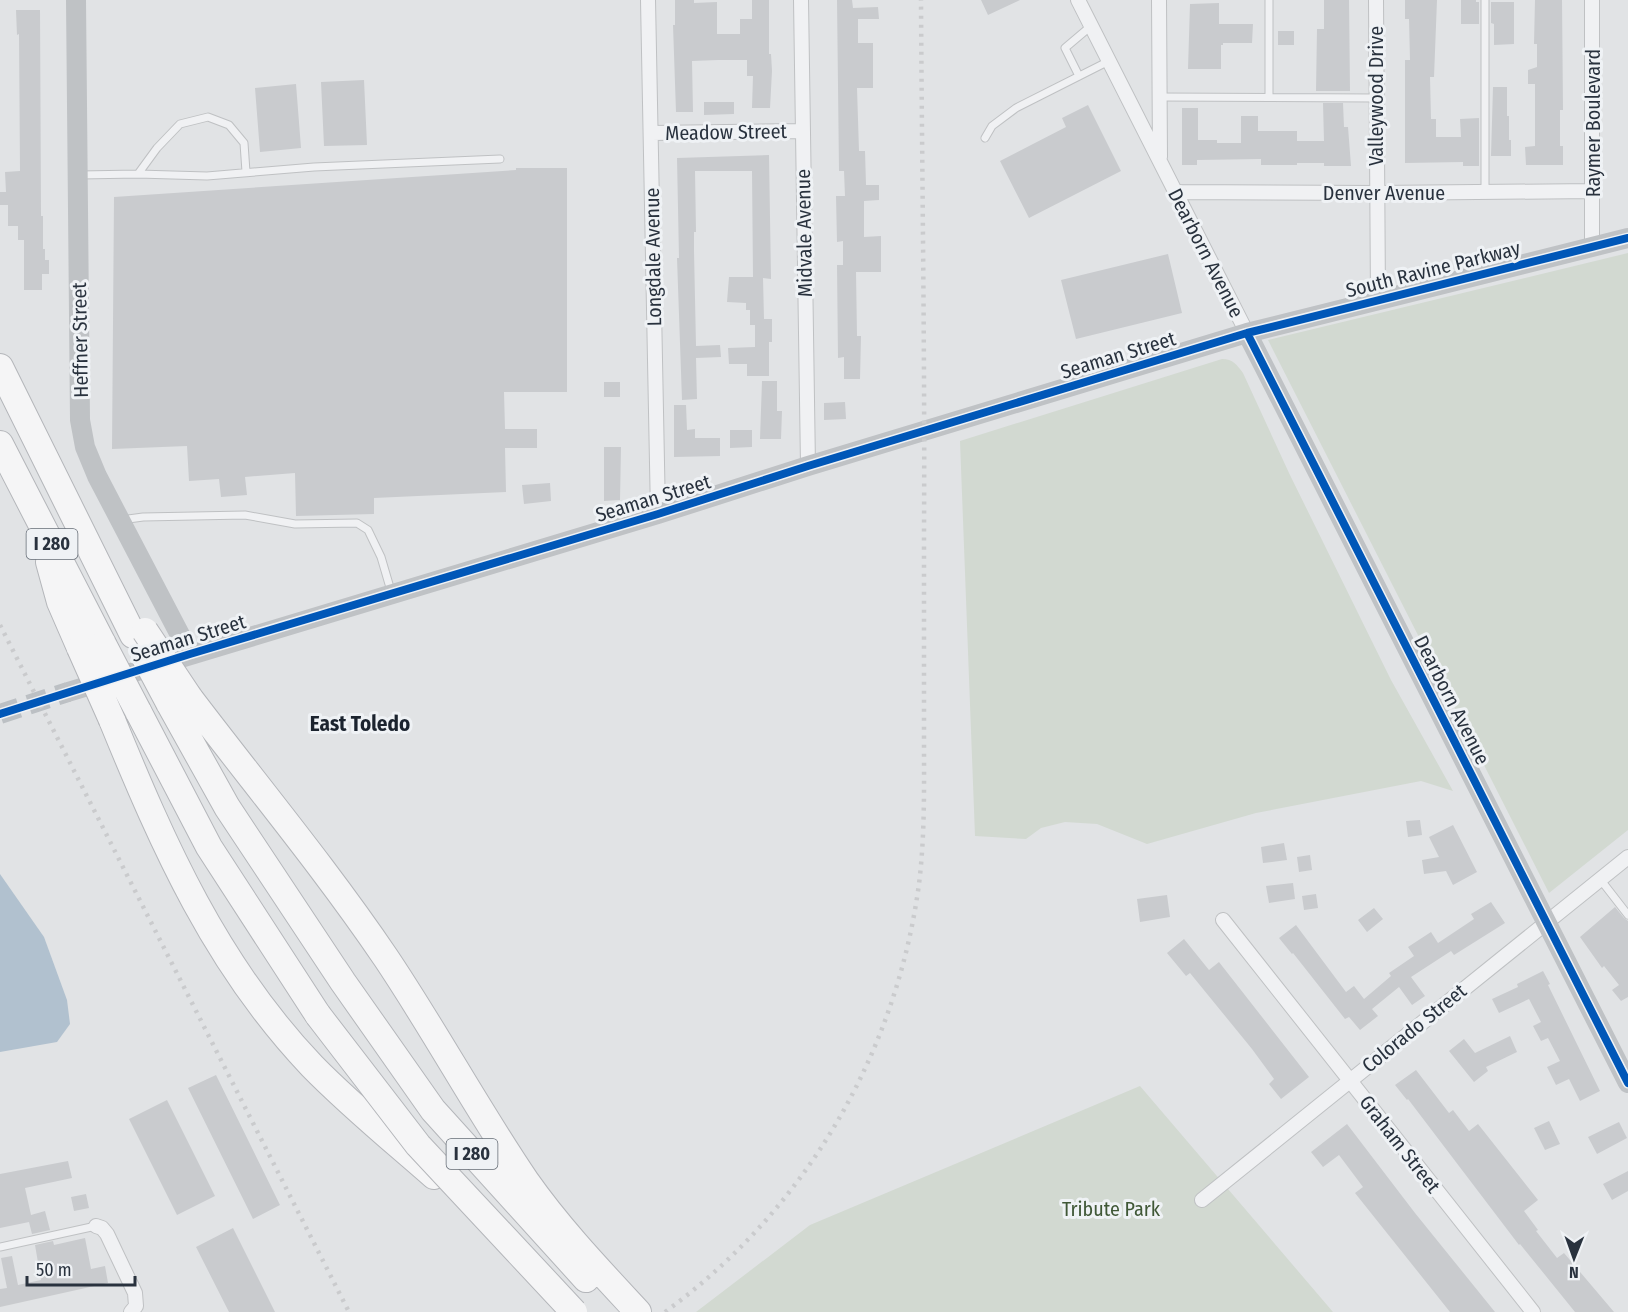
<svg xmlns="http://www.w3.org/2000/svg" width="1628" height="1312" viewBox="0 0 1628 1312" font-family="'Fira Sans Condensed',sans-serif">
  <rect width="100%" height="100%" fill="#e1e3e5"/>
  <path fill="#d2d9d1" d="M 1628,253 L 1628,830 L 1549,893 L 1268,340 Z
    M 1222,359 C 1233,359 1237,365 1243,373 L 1289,473 L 1391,680 L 1453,791 L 1421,781 L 1256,813 L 1147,844 L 1097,824 L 1065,822 L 1041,828 L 1026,839 L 975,836 L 960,441 Z
    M 1140,1086 L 1333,1312 L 696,1312 L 810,1225 Z"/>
  <path fill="#b1c1cf" d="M 0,874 L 44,937 L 67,1000 L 70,1024 L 57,1042 L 0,1052 Z"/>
  <path fill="#c9cbce" d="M 675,0 L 694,0 L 694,3 L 717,2 L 717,34 L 740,34 L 740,19 L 752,19 L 752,0 L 769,0 L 769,54 L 771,54 L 772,71 L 770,108 L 752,108 L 753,76 L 747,76 L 747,60 L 718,60 L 692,61 L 693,112 L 676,112 L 673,25 L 675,25 Z
    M 837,0 L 852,0 L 853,8 L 878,7 L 879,19 L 858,19 L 858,43 L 873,43 L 873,88 L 857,88 L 859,151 L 865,151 L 866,185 L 879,185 L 879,200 L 864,201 L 864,237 L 881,236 L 881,272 L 856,272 L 857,336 L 861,336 L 860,379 L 844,379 L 844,357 L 838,358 L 837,265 L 843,265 L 843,241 L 837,242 L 836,196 L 845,196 L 844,171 L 839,171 Z
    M 981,0 L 1020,0 L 988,15 Z
    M 1324,0 L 1349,0 L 1350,91 L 1316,91 L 1317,29 L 1324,29 Z
    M 1405,0 L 1437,0 L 1434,77 L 1430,77 L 1431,119 L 1436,119 L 1436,137 L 1461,137 L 1460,119 L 1479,118 L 1479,166 L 1463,166 L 1463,162 L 1405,163 L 1405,60 L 1410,60 L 1409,19 L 1405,19 Z
    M 1461,0 L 1476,0 L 1476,2 L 1479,2 L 1479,24 L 1461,24 Z
    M 1535,0 L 1562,0 L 1563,110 L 1560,110 L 1560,146 L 1563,146 L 1563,165 L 1526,165 L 1525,147 L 1535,146 L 1535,84 L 1528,84 L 1528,70 L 1537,67 L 1537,44 L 1534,44 Z
    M 1491,2 L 1514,2 L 1514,44 L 1494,45 L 1494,24 L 1491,23 Z
    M 1219,3 L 1219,24 L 1253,24 L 1252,43 L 1223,43 L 1223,45 L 1221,45 L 1221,69 L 1188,69 L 1190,4 Z
    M 16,10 L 40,10 L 41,216 L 43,216 L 43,249 L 45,249 L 45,260 L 49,260 L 49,274 L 42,274 L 42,290 L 24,290 L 24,240 L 18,240 L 18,226 L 8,226 L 8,205 L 0,205 L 0,192 L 6,192 L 5,172 L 20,171 L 19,34 L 17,35 Z
    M 1278,31 L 1294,31 L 1294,45 L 1278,45 Z
    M 364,80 L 367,145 L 324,146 L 321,82 Z
    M 296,84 L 301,148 L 260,152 L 255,88 Z
    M 1493,87 L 1507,87 L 1507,116 L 1509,116 L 1509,140 L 1511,140 L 1511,156 L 1491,156 Z
    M 704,102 L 734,102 L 734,114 L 704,115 Z
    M 1323,103 L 1343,103 L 1344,127 L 1348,127 L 1351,166 L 1324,166 L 1324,163 L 1297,163 L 1297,165 L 1261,165 L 1261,159 L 1197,160 L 1197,165 L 1182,165 L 1182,108 L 1198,108 L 1198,140 L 1217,140 L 1217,143 L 1241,143 L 1241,116 L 1258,116 L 1258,131 L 1297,131 L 1297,141 L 1324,141 Z
    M 1088,105 L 1121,171 L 1029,218 L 1000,161 L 1066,127 L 1062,118 Z
    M 769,155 L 771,279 L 763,278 L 764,319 L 772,319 L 772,342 L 769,342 L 769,376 L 747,376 L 747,364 L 729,364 L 728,348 L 755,347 L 755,325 L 750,325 L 750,310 L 746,310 L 746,303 L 727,302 L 729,277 L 753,277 L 752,171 L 695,171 L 696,232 L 694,232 L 694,251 L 696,346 L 720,345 L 721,357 L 696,358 L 697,399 L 682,400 L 677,258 L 679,258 L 677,158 Z
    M 516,168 L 567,168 L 567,392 L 504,392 L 505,429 L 537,429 L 537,448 L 505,448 L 506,492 L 374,498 L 374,514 L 296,516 L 295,473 L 245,477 L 247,495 L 221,497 L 219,479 L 189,481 L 187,446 L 112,449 L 114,197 L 516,170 Z
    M 1168,254 L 1182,313 L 1076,339 L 1061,280 Z
    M 762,381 L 777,381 L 777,411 L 782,411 L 781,439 L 760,439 Z
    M 604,382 L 620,382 L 620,397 L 604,397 Z
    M 845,402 L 846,419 L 824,420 L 824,403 Z
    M 674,405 L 686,405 L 687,430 L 695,429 L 695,438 L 720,438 L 720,456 L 674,457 Z
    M 730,430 L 752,430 L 752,447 L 730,448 Z
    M 604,447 L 621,447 L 620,500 L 604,501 Z
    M 550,483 L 551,501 L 524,504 L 522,485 Z
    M 1420,820 L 1422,835 L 1408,837 L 1406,821 Z
    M 1453,825 L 1477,872 L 1453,885 L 1446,871 L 1424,874 L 1422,860 L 1439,857 L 1429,837 Z
    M 1284,843 L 1287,860 L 1263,863 L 1261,847 Z
    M 1310,855 L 1312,870 L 1299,872 L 1297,857 Z
    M 1293,883 L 1295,899 L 1269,903 L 1266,886 Z
    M 1316,894 L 1318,908 L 1304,910 L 1302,896 Z
    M 1167,895 L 1170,917 L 1140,922 L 1137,899 Z
    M 1491,902 L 1505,923 L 1454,955 L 1451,951 L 1411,977 L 1425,996 L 1412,1005 L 1399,987 L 1372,1009 L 1378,1016 L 1360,1030 L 1349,1017 L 1345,1019 L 1293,953 L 1292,954 L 1279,938 L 1296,925 L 1346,992 L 1354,986 L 1364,999 L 1391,976 L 1389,973 L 1414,956 L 1408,947 L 1431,932 L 1438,943 L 1474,919 L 1471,914 Z
    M 1615,907 L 1624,918 L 1628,921 L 1628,997 L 1621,1001 L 1612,990 L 1619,985 L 1604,966 L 1602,968 L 1580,937 Z
    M 1374,908 L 1383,919 L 1367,932 L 1358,920 Z
    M 1184,939 L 1209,970 L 1219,962 L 1309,1077 L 1281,1099 L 1269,1084 L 1274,1079 L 1252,1049 L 1190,973 L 1186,976 L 1167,953 Z
    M 1543,971 L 1550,984 L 1548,985 L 1600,1091 L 1580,1101 L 1569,1079 L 1556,1085 L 1547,1067 L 1560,1061 L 1548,1038 L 1541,1041 L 1533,1026 L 1541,1022 L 1529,999 L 1499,1013 L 1492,999 L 1518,987 L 1517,984 Z
    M 1510,1036 L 1517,1052 L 1486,1067 L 1488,1071 L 1474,1082 L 1449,1051 L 1464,1039 L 1475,1053 Z
    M 1416,1070 L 1449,1113 L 1453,1110 L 1469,1131 L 1478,1124 L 1538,1200 L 1524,1211 L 1538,1230 L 1536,1231 L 1557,1258 L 1564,1253 L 1614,1312 L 1575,1312 L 1520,1244 L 1519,1245 L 1408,1099 L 1407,1100 L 1395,1085 Z
    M 216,1075 L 280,1205 L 253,1219 L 188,1088 Z
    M 167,1100 L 215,1196 L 177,1215 L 129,1119 Z
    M 1549,1121 L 1560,1144 L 1545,1150 L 1534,1128 Z
    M 1619,1122 L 1627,1138 L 1597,1154 L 1588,1137 Z
    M 1347,1124 L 1415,1213 L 1495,1312 L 1450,1312 L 1355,1193 L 1363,1187 L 1339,1155 L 1323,1167 L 1311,1152 Z
    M 68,1161 L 72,1178 L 25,1188 L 31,1215 L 45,1211 L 50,1230 L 32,1234 L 29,1222 L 0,1228 L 0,1174 Z
    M 1628,1171 L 1628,1191 L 1612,1200 L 1603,1184 Z
    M 86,1194 L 89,1208 L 74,1211 L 71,1197 Z
    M 233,1228 L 275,1312 L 229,1312 L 196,1247 Z
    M 85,1238 L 91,1269 L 105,1266 L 108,1283 L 0,1307 L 0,1289 L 7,1288 L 1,1258 L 12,1256 L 18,1285 L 41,1280 L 35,1245 L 53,1241 L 54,1245 Z"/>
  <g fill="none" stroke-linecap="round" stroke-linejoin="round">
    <path stroke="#bcc0c4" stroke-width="20" stroke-dasharray="20 10" stroke-linecap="butt" d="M 0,714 L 68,692"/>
    <defs>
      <path id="lane" d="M 1269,0 L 1269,97
        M 1485,0 L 1485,192
        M 1079,76 L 1065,48 L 1091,26
        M 1160,97 L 1376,98
        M 985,138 L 992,126 L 1016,108 L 1109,61
        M 138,174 L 157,148 L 180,124 L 208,117 L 229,125 L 244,143 L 246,172
        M 80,175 L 138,174 L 207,176 L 314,167 L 500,159
        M 121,520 L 143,517 L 245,515 L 295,524 L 357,523 L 368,530 L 381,557 L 391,591
        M 1600,879 L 1628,915
        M 0,1247 L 96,1226"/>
      <path id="street" d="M 648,0 L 658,514
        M 801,0 L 808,466
        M 1078,0 L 1247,333
        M 1159,0 L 1160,157
        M 1376,0 L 1378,300
        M 1592,0 L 1592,247
        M 651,133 L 802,131
        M 1175,192 L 1377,193 L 1593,191
        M 1223,920 L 1533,1312
        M 1202,1200 L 1628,857
        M 96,1226 L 102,1228 L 107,1234 L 135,1293 L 136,1306 L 131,1312"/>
      <path id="highway" d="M 0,367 L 133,635
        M 0,444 L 103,644
        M 49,562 L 60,602 L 80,648
        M 189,697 C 255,784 325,868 386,958 C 435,1031 477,1109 526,1181 C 559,1228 599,1270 638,1312
        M 169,703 L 227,807 L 343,982 L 433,1110 L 586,1279
        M 138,711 L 209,847 L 318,1015
        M 112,720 C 164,847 216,965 312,1066 C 350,1105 393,1140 434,1176"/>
    </defs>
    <use href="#lane" stroke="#bfc1c3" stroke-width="9"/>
    <use href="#street" stroke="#bfc1c3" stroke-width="16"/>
    <use href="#highway" stroke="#b4b6ba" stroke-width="28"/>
    <use href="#lane" stroke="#f0f1f3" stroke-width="7"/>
    <use href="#street" stroke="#f0f1f3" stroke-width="14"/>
    <path stroke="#bfc2c5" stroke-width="20" d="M 76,0 L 80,420 L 85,447 L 97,476 L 190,654
      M 1247,333 L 1628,1083
      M 68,692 L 658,514 L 808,466 L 1247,333 L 1628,238"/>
    <use href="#highway" stroke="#f5f5f6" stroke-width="26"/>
    <path stroke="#cacbcd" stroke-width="4.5" stroke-dasharray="3 6" stroke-linecap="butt" d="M 0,625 L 349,1312
      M 665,1312 C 805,1210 896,1055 919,884 C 925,835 924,786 924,736 C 924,669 924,601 924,533 C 925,355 922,178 921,0"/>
    <defs>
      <path id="highway-bridge" d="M 145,631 L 189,697
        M 103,644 L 138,711
        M 80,648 L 112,720
        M 144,656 L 169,703
        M 318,1015 L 418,1145 L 574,1312"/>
    </defs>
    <use href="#highway-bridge" stroke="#b4b6ba" stroke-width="28" stroke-linecap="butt"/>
    <use href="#highway-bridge" stroke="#f5f5f6" stroke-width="26"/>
    <defs>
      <path id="cycleway" d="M 1247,333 L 1628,1083
        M 0,714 L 190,654 L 658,514 L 808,466 L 1247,333 L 1628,238"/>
    </defs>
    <use href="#cycleway" stroke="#eff2f5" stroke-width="11"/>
    <use href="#cycleway" stroke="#0057b8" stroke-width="8"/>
  </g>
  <g text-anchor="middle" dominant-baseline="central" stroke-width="6" stroke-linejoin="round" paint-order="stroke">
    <g fill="#eff2f5" stroke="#646c75" stroke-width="1.5">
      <rect x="26.5" y="529" width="51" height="30" rx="4.5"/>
      <rect x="446.5" y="1139" width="51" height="30" rx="4.5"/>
    </g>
    <g font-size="18" font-weight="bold" fill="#29323e">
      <text x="52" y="544">I 280</text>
      <text x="472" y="1154">I 280</text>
    </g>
    <g font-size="20" fill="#29323e" stroke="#eff2f5">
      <text transform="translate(1376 96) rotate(-90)">Valleywood Drive</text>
      <text transform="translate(1593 123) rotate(-90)">Raymer Boulevard</text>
      <text transform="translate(726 132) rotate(-1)">Meadow Street</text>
      <text x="1384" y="193">Denver Avenue</text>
      <text transform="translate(804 233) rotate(-91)">Midvale Avenue</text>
      <text transform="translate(1206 253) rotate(63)">Dearborn Avenue</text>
      <text transform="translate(653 257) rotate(-91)">Longdale Avenue</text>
      <text transform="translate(1433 269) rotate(-14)">South Ravine Parkway</text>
      <text transform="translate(80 340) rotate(-91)">Heffner Street</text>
      <text transform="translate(1118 355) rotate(-17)">Seaman Street</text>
      <text transform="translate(653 498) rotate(-17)">Seaman Street</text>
      <text transform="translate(188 638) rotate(-17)">Seaman Street</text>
      <text transform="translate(1452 700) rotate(63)">Dearborn Avenue</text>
      <text transform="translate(1414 1028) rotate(-39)">Colorado Street</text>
      <text transform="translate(1400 1144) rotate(52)">Graham Street</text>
    </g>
    <g font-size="20" fill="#405837" stroke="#eff2f5">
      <text x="1111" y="1209">Tribute Park</text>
    </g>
    <g font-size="21" font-weight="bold" fill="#1b232e" stroke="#eff2f5">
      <text x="360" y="724">East Toledo</text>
    </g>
  </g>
  <g transform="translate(1574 1258) rotate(181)" stroke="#eff2f5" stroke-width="4.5" paint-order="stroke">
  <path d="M0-4.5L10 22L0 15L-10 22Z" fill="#29323e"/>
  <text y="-9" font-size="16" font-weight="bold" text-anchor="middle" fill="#29323e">N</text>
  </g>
  <path d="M27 1276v9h108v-9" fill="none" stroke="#29323e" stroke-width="3"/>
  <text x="36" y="1276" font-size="18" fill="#29323e" stroke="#eff2f5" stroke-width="4.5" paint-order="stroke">50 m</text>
</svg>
